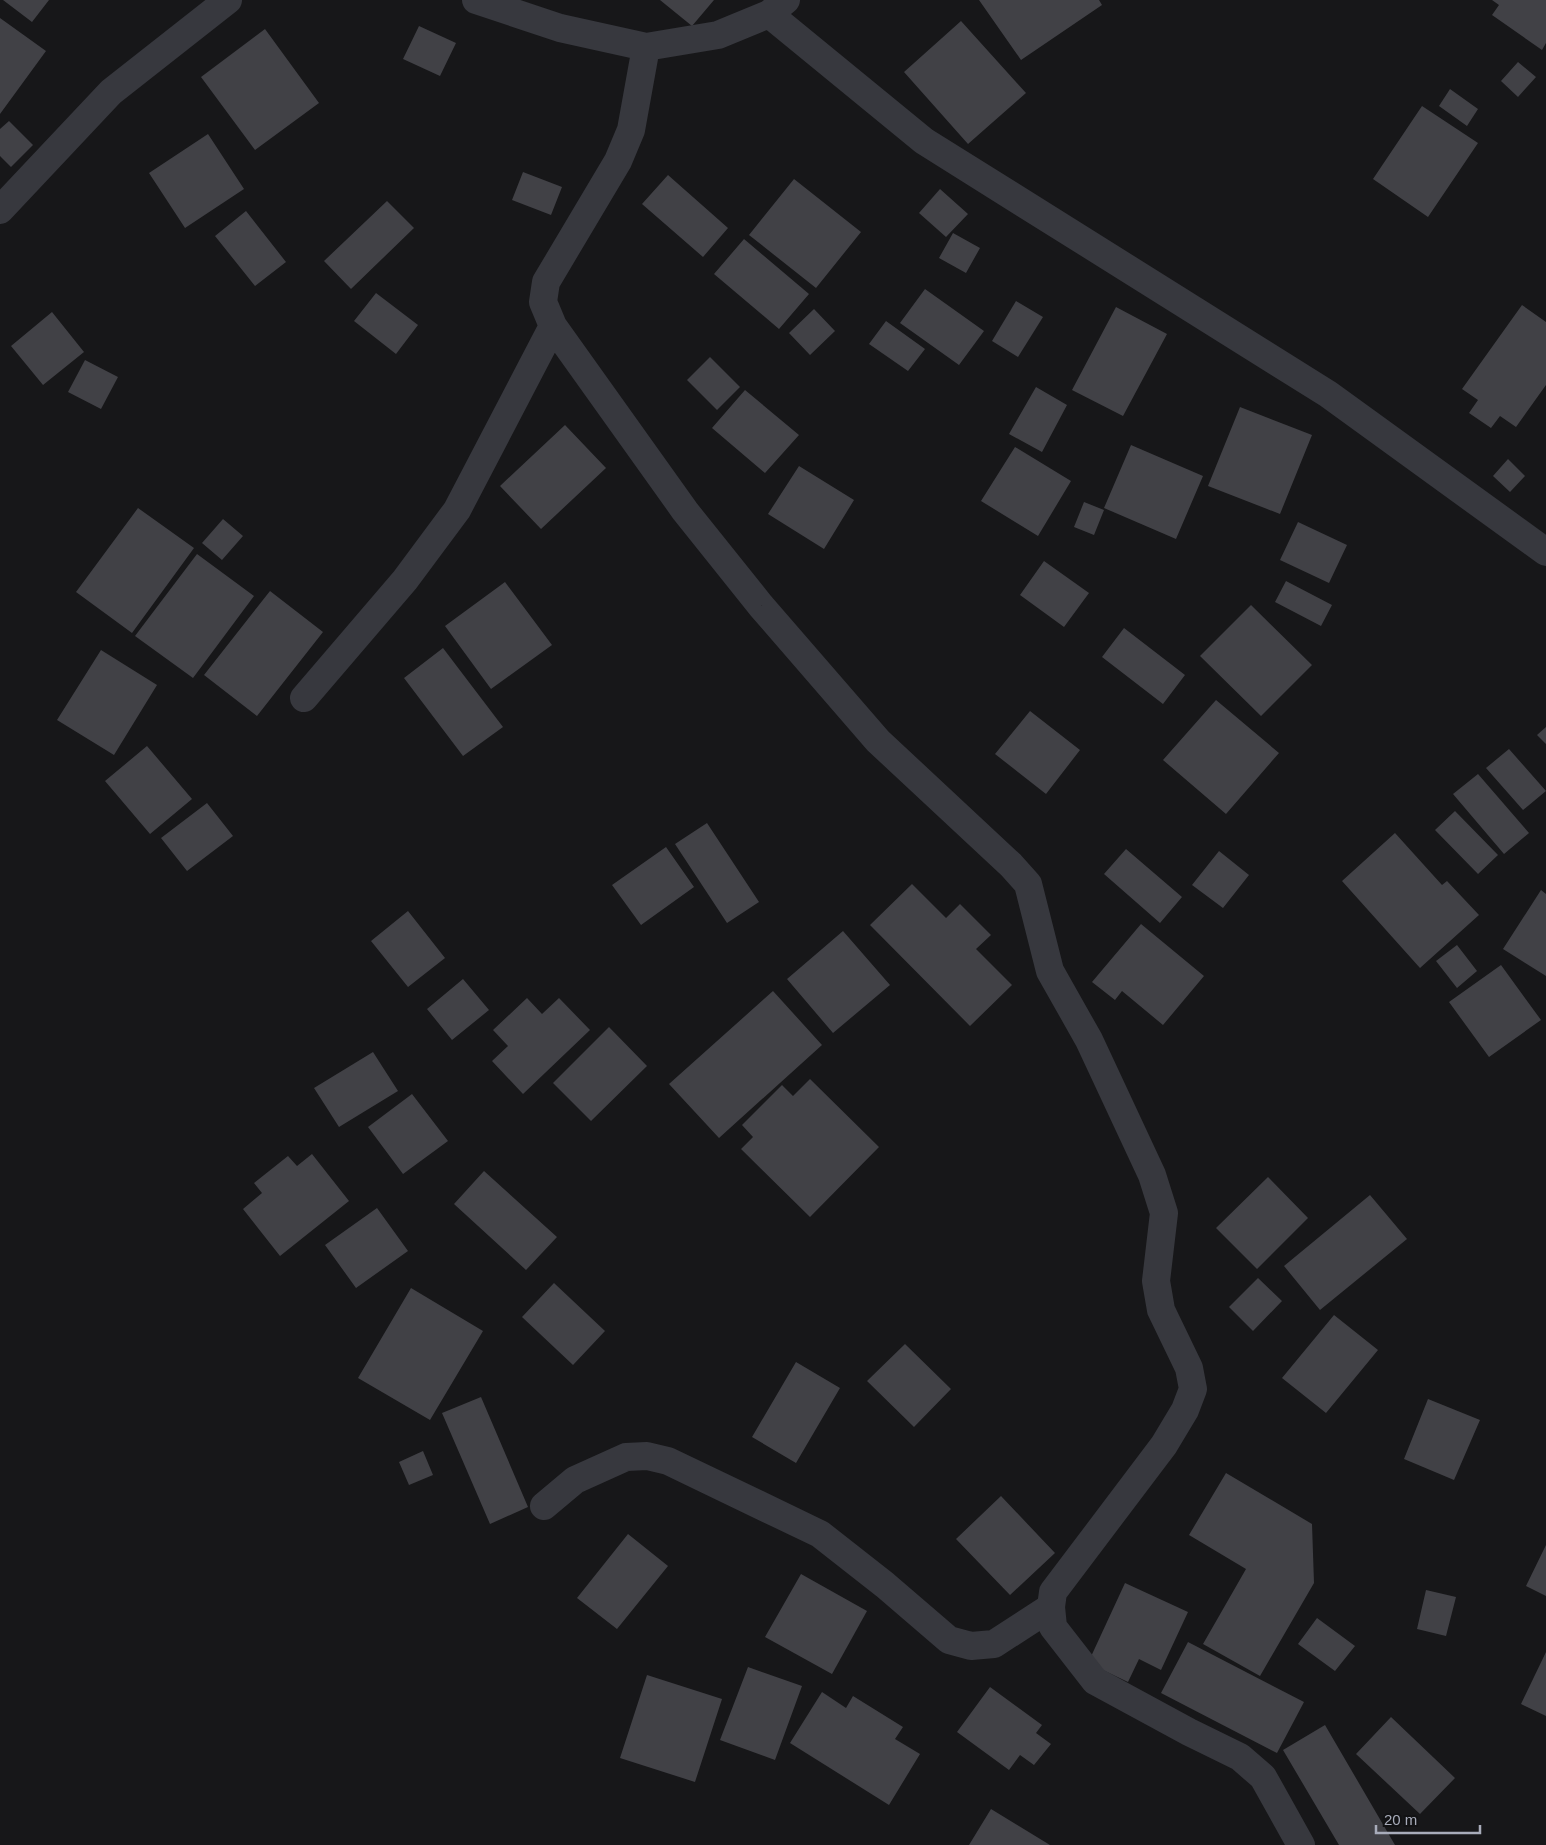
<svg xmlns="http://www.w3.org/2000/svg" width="1546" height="1845" viewBox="0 0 1546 1845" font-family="Arial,sans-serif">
  <rect width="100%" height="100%" fill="#171719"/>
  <path fill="#414146" d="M 3,0 L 49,0 L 32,22 Z
    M 660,0 L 714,0 L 692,26 Z
    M 979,0 L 1099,0 L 1102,5 L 1021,60 Z
    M 1492,0 L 1546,0 L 1546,43 L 1542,50 L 1492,15 L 1499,5 Z
    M 0,18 L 46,51 L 0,114 Z
    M 961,21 L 1026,93 L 968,144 L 904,72 Z
    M 419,26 L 456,43 L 440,76 L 403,59 Z
    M 265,29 L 319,103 L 255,150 L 201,77 Z
    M 1518,62 L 1536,77 L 1518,97 L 1501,81 Z
    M 1450,89 L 1478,109 L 1467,126 L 1439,106 Z
    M 1422,106 L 1478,143 L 1428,217 L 1373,179 Z
    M 9,121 L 33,145 L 11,167 L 0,156 L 0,129 Z
    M 208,134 L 244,189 L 185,228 L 149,173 Z
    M 523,172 L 562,187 L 551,215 L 512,200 Z
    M 668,175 L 728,228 L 703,257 L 642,204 Z
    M 794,179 L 861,232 L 816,288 L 749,235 Z
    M 940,189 L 968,214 L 946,237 L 919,213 Z
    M 387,201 L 414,228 L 351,289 L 324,261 Z
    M 246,211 L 286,262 L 255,286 L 215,236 Z
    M 953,233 L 980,248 L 966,273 L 939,258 Z
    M 744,239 L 809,294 L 779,329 L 714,274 Z
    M 925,289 L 984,331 L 959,365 L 900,323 Z
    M 376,293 L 418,325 L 396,354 L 354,321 Z
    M 1016,301 L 1043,317 L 1018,357 L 992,341 Z
    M 1522,305 L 1546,322 L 1546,385 L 1516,427 L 1500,416 L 1491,428 L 1469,413 L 1478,400 L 1462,389 Z
    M 1116,307 L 1167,334 L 1123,416 L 1072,390 Z
    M 814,309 L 835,331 L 810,355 L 789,333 Z
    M 52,312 L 84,352 L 43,385 L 11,346 Z
    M 886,321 L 925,349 L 908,371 L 869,344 Z
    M 710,357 L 740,387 L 717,410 L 687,380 Z
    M 85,360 L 118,377 L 101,409 L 68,392 Z
    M 1036,387 L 1067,405 L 1042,452 L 1009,434 Z
    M 745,390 L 799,435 L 765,473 L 712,428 Z
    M 1240,407 L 1312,435 L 1280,514 L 1208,486 Z
    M 565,425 L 606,468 L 541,529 L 500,486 Z
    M 1131,445 L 1203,476 L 1176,539 L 1104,508 Z
    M 1015,447 L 1071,481 L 1038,536 L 981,501 Z
    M 1508,459 L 1525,476 L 1510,492 L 1493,476 Z
    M 799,466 L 854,500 L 824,549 L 768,514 Z
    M 1084,502 L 1104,510 L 1094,535 L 1074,527 Z
    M 138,508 L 194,548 L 132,633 L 76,592 Z
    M 223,519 L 243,536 L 222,560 L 202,543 Z
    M 1298,522 L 1347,545 L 1329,583 L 1280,560 Z
    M 197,554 L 254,596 L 193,678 L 135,636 Z
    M 1044,561 L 1089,593 L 1064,627 L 1020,595 Z
    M 1286,581 L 1332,605 L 1321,626 L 1275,602 Z
    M 505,582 L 552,645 L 491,689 L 445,626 Z
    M 270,591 L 323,632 L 257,716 L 204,675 Z
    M 1251,605 L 1312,665 L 1261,716 L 1200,656 Z
    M 1124,628 L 1185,675 L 1163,704 L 1102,657 Z
    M 443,648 L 503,727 L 463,756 L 404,678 Z
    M 101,650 L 157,685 L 114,755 L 57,720 Z
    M 1216,700 L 1279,753 L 1226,814 L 1163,760 Z
    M 1030,711 L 1080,750 L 1046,794 L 995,754 Z
    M 1546,727 L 1546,744 L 1537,735 Z
    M 147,746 L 192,799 L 150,834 L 105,781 Z
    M 1509,749 L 1546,791 L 1523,810 L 1486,768 Z
    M 1478,774 L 1529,833 L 1504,854 L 1453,794 Z
    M 207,803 L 233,836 L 187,871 L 161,838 Z
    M 1455,811 L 1498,855 L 1478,874 L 1435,830 Z
    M 707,823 L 759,902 L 727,923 L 675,844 Z
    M 1395,833 L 1442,885 L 1447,881 L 1479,915 L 1420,968 L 1342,881 Z
    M 666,847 L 694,887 L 641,925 L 612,885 Z
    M 1126,849 L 1182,897 L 1160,923 L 1104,874 Z
    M 1219,851 L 1249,875 L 1223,908 L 1192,885 Z
    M 912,884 L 946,918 L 960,904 L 991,935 L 976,949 L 1012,985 L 970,1026 L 870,925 Z
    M 1541,890 L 1546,894 L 1546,976 L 1503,949 Z
    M 408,911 L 445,958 L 408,987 L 371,941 Z
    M 1141,924 L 1204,976 L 1163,1025 L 1122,991 L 1115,1000 L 1092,982 Z
    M 843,931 L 890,985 L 833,1033 L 787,979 Z
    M 1457,945 L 1477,971 L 1457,988 L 1436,961 Z
    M 1501,965 L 1541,1020 L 1489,1057 L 1449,1002 Z
    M 463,979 L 489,1010 L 452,1040 L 427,1009 Z
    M 773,991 L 822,1045 L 719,1138 L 669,1084 Z
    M 527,998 L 542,1014 L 559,998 L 590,1030 L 523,1094 L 492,1061 L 508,1046 L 493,1030 Z
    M 609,1027 L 647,1066 L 591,1121 L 553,1083 Z
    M 373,1052 L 398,1091 L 339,1127 L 314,1088 Z
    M 810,1079 L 879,1147 L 810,1217 L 741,1149 L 753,1137 L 742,1125 L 782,1085 L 793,1096 Z
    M 412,1094 L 448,1141 L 403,1174 L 368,1127 Z
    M 312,1154 L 349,1201 L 280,1256 L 243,1209 L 262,1193 L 254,1183 L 288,1156 L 297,1166 Z
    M 484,1171 L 557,1237 L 526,1270 L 454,1204 Z
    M 1268,1177 L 1308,1218 L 1257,1269 L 1216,1228 Z
    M 1370,1195 L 1407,1239 L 1320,1310 L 1284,1266 Z
    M 377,1208 L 408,1251 L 356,1288 L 325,1245 Z
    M 1258,1278 L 1282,1301 L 1253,1331 L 1229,1307 Z
    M 554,1283 L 605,1331 L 573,1365 L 522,1317 Z
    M 411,1288 L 483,1331 L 430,1420 L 358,1378 Z
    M 1334,1315 L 1378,1350 L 1326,1413 L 1282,1378 Z
    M 905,1344 L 951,1389 L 914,1427 L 867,1381 Z
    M 796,1362 L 840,1388 L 796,1463 L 752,1437 Z
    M 481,1397 L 528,1507 L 490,1524 L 442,1413 Z
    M 1428,1399 L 1480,1420 L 1454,1480 L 1404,1459 Z
    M 423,1451 L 433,1475 L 409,1485 L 399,1462 Z
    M 1226,1473 L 1312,1524 L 1314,1583 L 1260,1676 L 1203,1644 L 1246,1569 L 1189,1535 Z
    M 1001,1496 L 1055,1553 L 1010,1595 L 956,1539 Z
    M 628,1534 L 668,1566 L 617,1629 L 577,1598 Z
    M 1546,1545 L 1546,1596 L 1526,1586 Z
    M 801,1574 L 867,1611 L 832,1674 L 765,1637 Z
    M 1125,1583 L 1188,1612 L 1161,1670 L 1139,1659 L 1128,1682 L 1088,1663 Z
    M 1426,1590 L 1456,1597 L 1446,1636 L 1417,1629 Z
    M 1317,1618 L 1355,1646 L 1335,1671 L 1298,1644 Z
    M 1188,1642 L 1304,1702 L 1277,1753 L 1161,1693 Z
    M 1546,1652 L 1546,1716 L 1521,1704 Z
    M 748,1667 L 802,1686 L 775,1760 L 720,1740 Z
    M 647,1675 L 722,1699 L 695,1782 L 620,1758 Z
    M 990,1687 L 1042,1725 L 1036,1733 L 1051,1744 L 1034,1765 L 1020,1755 L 1009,1770 L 957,1732 Z
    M 822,1692 L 846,1708 L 853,1696 L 903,1727 L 895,1739 L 920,1754 L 889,1805 L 790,1743 Z
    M 1391,1717 L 1455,1778 L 1420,1814 L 1356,1754 Z
    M 1325,1725 L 1395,1845 L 1339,1845 L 1283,1750 Z
    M 991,1809 L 1050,1845 L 969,1845 Z"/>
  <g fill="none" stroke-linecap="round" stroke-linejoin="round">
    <path stroke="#37383e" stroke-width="28" d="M 476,0 L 560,28 L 646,47 L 718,35 L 769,14 L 786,0
      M 769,14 L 924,141 L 1328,394 L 1546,552
      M 646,47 L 631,130 L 618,161 L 546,282 L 543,302 L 553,326 L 685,511 L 761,606 L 878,741 L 1011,865 L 1028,884 L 1050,971 L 1089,1040 L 1152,1175 L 1164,1213 L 1156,1281 L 1161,1310 L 1189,1368 L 1193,1389 L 1185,1410 L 1164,1445 L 1053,1592 L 1051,1607 L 1053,1627 L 1095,1681 L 1189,1732 L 1240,1757 L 1263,1777 L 1301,1845
      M 0,210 L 111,92 L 228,0
      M 304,698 L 405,580 L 457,510 L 553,326
      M 544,1506 L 575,1480 L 626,1457 L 647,1456 L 668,1461 L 820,1534 L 885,1585 L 949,1640 L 971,1646 L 994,1644 L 1051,1607"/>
  </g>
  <path d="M1376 1825v8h104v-8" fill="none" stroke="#a8acba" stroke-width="2.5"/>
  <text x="1384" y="1825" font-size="15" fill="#a8acba" stroke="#121214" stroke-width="4" paint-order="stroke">20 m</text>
</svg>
